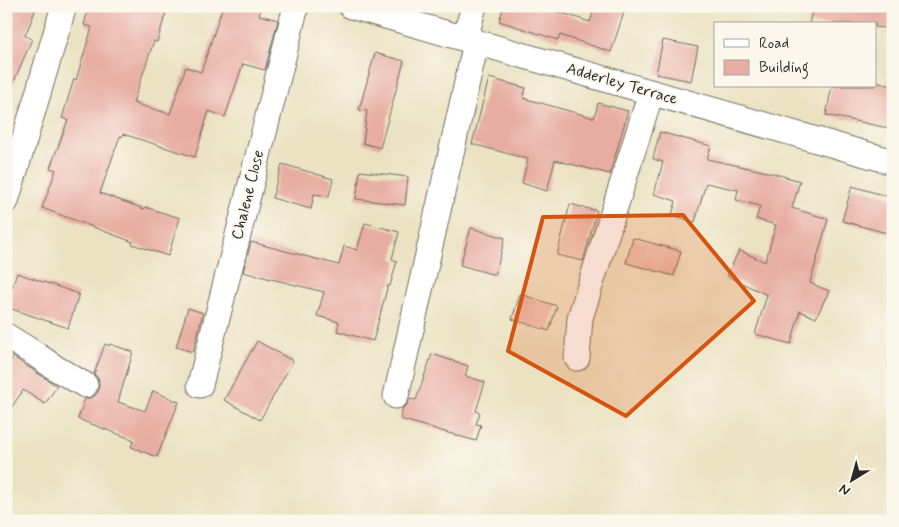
<svg xmlns="http://www.w3.org/2000/svg" width="899" height="527" viewBox="0 0 899 527" font-family="Mynerve,sans-serif">
  <rect width="100%" height="100%" fill="#fbf7ec"/>
  <filter id="ink" filterUnits="userSpaceOnUse"><feTurbulence type="fractalNoise" baseFrequency=".02" numOctaves="2"/><feDisplacementMap in="SourceGraphic" scale="10" xChannelSelector="R" yChannelSelector="G"/><feConvolveMatrix kernelMatrix="1 2 1 2 8 2 1 2 1" color-interpolation-filters="sRGB"/></filter>
  <filter id="wash" filterUnits="userSpaceOnUse"><feTurbulence type="fractalNoise" baseFrequency=".0096" numOctaves="4" result="noise"/><feDisplacementMap in="SourceGraphic" scale="20" xChannelSelector="R" yChannelSelector="G"/><feGaussianBlur stdDeviation="1.12" result="paint"/><feColorMatrix in="noise" values="0 0 0 0 0 0 0 0 0 0 0 0 0 0 0 0 0 1.4 0 .05"/><feComposite in="paint" operator="in"/></filter>
  <g filter="url(#wash)">
    <rect width="100%" height="100%" fill="#ebe2c2"/>
    <g id="blocks">
      <path fill="#e8ada2" d="M 6,6 L 37,6 L 25,36 L 32,39 L 6,100 Z
        M 89,6 L 168,6 L 157,42 L 154,41 L 133,103 L 170,114 L 186,67 L 201,72 L 223,6 L 253,6 L 261,9 L 259,15 L 278,20 L 265,70 L 243,64 L 225,117 L 209,111 L 195,157 L 123,134 L 122,137 L 120,136 L 100,193 L 144,209 L 145,207 L 180,218 L 168,256 L 132,244 L 133,242 L 42,208 L 56,170 L 50,168 L 68,120 L 62,118 L 74,79 L 76,80 L 92,27 L 84,25 Z
        M 504,6 L 541,6 L 590,22 L 595,6 L 626,6 L 611,52 L 560,35 L 558,40 L 499,21 Z
        M 813,6 L 893,6 L 893,29 L 875,27 L 875,24 L 809,24 Z
        M 663,40 L 698,47 L 691,81 L 656,74 Z
        M 375,53 L 404,61 L 380,148 L 363,143 L 367,111 L 359,110 Z
        M 489,78 L 526,88 L 523,98 L 594,118 L 598,103 L 628,111 L 610,174 L 555,160 L 547,191 L 522,183 L 528,159 L 472,144 Z
        M 875,82 L 893,86 L 893,129 L 826,115 L 832,86 L 875,86 Z
        M 660,132 L 711,146 L 707,159 L 772,173 L 800,181 L 792,208 L 828,219 L 810,283 L 829,291 L 816,318 L 800,311 L 791,344 L 755,334 L 767,295 L 727,276 L 739,250 L 765,262 L 776,225 L 756,219 L 760,206 L 736,200 L 738,190 L 706,183 L 695,222 L 672,215 L 676,201 L 654,194 L 663,162 L 653,159 Z
        M 282,164 L 333,179 L 329,196 L 314,194 L 311,209 L 272,198 Z
        M 360,171 L 408,177 L 405,205 L 356,199 Z
        M 852,186 L 893,198 L 893,227 L 890,226 L 887,233 L 842,221 Z
        M 570,204 L 597,211 L 583,261 L 557,255 Z
        M 365,223 L 399,232 L 392,259 L 397,261 L 390,286 L 388,285 L 373,341 L 337,331 L 339,322 L 317,316 L 324,292 L 243,272 L 251,242 L 339,265 L 344,246 L 357,250 Z
        M 471,228 L 505,238 L 495,275 L 460,265 Z
        M 633,238 L 681,251 L 674,276 L 626,263 Z
        M 17,273 L 79,294 L 68,328 L 6,307 L 6,304 Z
        M 520,294 L 557,306 L 549,331 L 512,319 Z
        M 188,308 L 203,313 L 193,352 L 176,347 Z
        M 257,341 L 293,361 L 260,420 L 224,400 Z
        M 105,344 L 109,346 L 110,344 L 133,352 L 118,402 L 145,411 L 153,391 L 179,402 L 157,457 L 131,447 L 134,440 L 78,419 L 85,399 L 93,397 L 98,392 L 99,384 L 98,378 L 94,374 Z
        M 432,354 L 468,366 L 465,376 L 485,382 L 476,411 L 480,413 L 476,424 L 481,425 L 476,441 L 400,419 L 403,408 L 407,405 L 410,399 L 416,400 Z
        M 13,357 L 57,386 L 45,404 L 23,390 L 6,416 L 6,368 Z"/>
    </g>
  </g>
  <g filter="url(#ink)">
    <use href="#blocks" fill-opacity="0" stroke="#6e6b60" stroke-width="1"/>
    <g fill="none" stroke-linecap="round" stroke-linejoin="round">
      <defs>
        <path id="minor" d="M 351,6 L 893,162
          M 465,39 L 474,6
          M 6,201 L 64,6
          M 6,336 L 32,352 L 57,369 L 85,385
          M 577,358 L 580,318 L 651,93
          M 200,385 L 296,6
          M 396,396 L 476,43"/>
      </defs>
      <use href="#minor" stroke="#6e6b60" stroke-width="27"/>
      <use href="#minor" stroke="#fff" stroke-width="25"/>
    </g>
  </g>
  <path fill="#d5540f" fill-opacity="0.2" stroke="#d5540f" stroke-width="4" stroke-linejoin="round" d="M 683,215 L 754,301 L 626,416 L 508,351 L 543,217 Z"/>
  <g text-anchor="middle" dominant-baseline="central" stroke-width="4" stroke-linejoin="round" paint-order="stroke">
    <g font-size="16" fill="#2b2b2b" stroke="#fbf7ec">
      <text transform="translate(622 84) rotate(16)">Adderley Terrace</text>
      <text transform="translate(248 195) rotate(-76)">Chalene Close</text>
    </g>
  </g>
  <rect width="899" height="527" fill="none" stroke="#fbf7ec" stroke-width="25"/>
  <rect x="714" y="22" width="162" height="65" fill="#fbf7ec" stroke="#a8a59f"/>
  <rect x="724" y="39" width="25" height="8" fill="#ffffff" stroke="#a8a59f"/>
  <text x="759" y="48" font-size="15" fill="#2b2b2b">Road</text>
  <rect x="724" y="60" width="25" height="15" fill="#e8ada2" stroke="#a8a59f"/>
  <text x="759" y="72" font-size="15" fill="#2b2b2b">Building</text>
  <g transform="translate(852 480) rotate(217)" stroke="#fbf7ec" stroke-width="4" paint-order="stroke">
  <path d="M0-4L9 19L0 12L-9 19Z" fill="#2b2b2b"/>
  <text y="-8" font-size="14" font-weight="bold" text-anchor="middle" fill="#2b2b2b">N</text>
  </g>
</svg>
